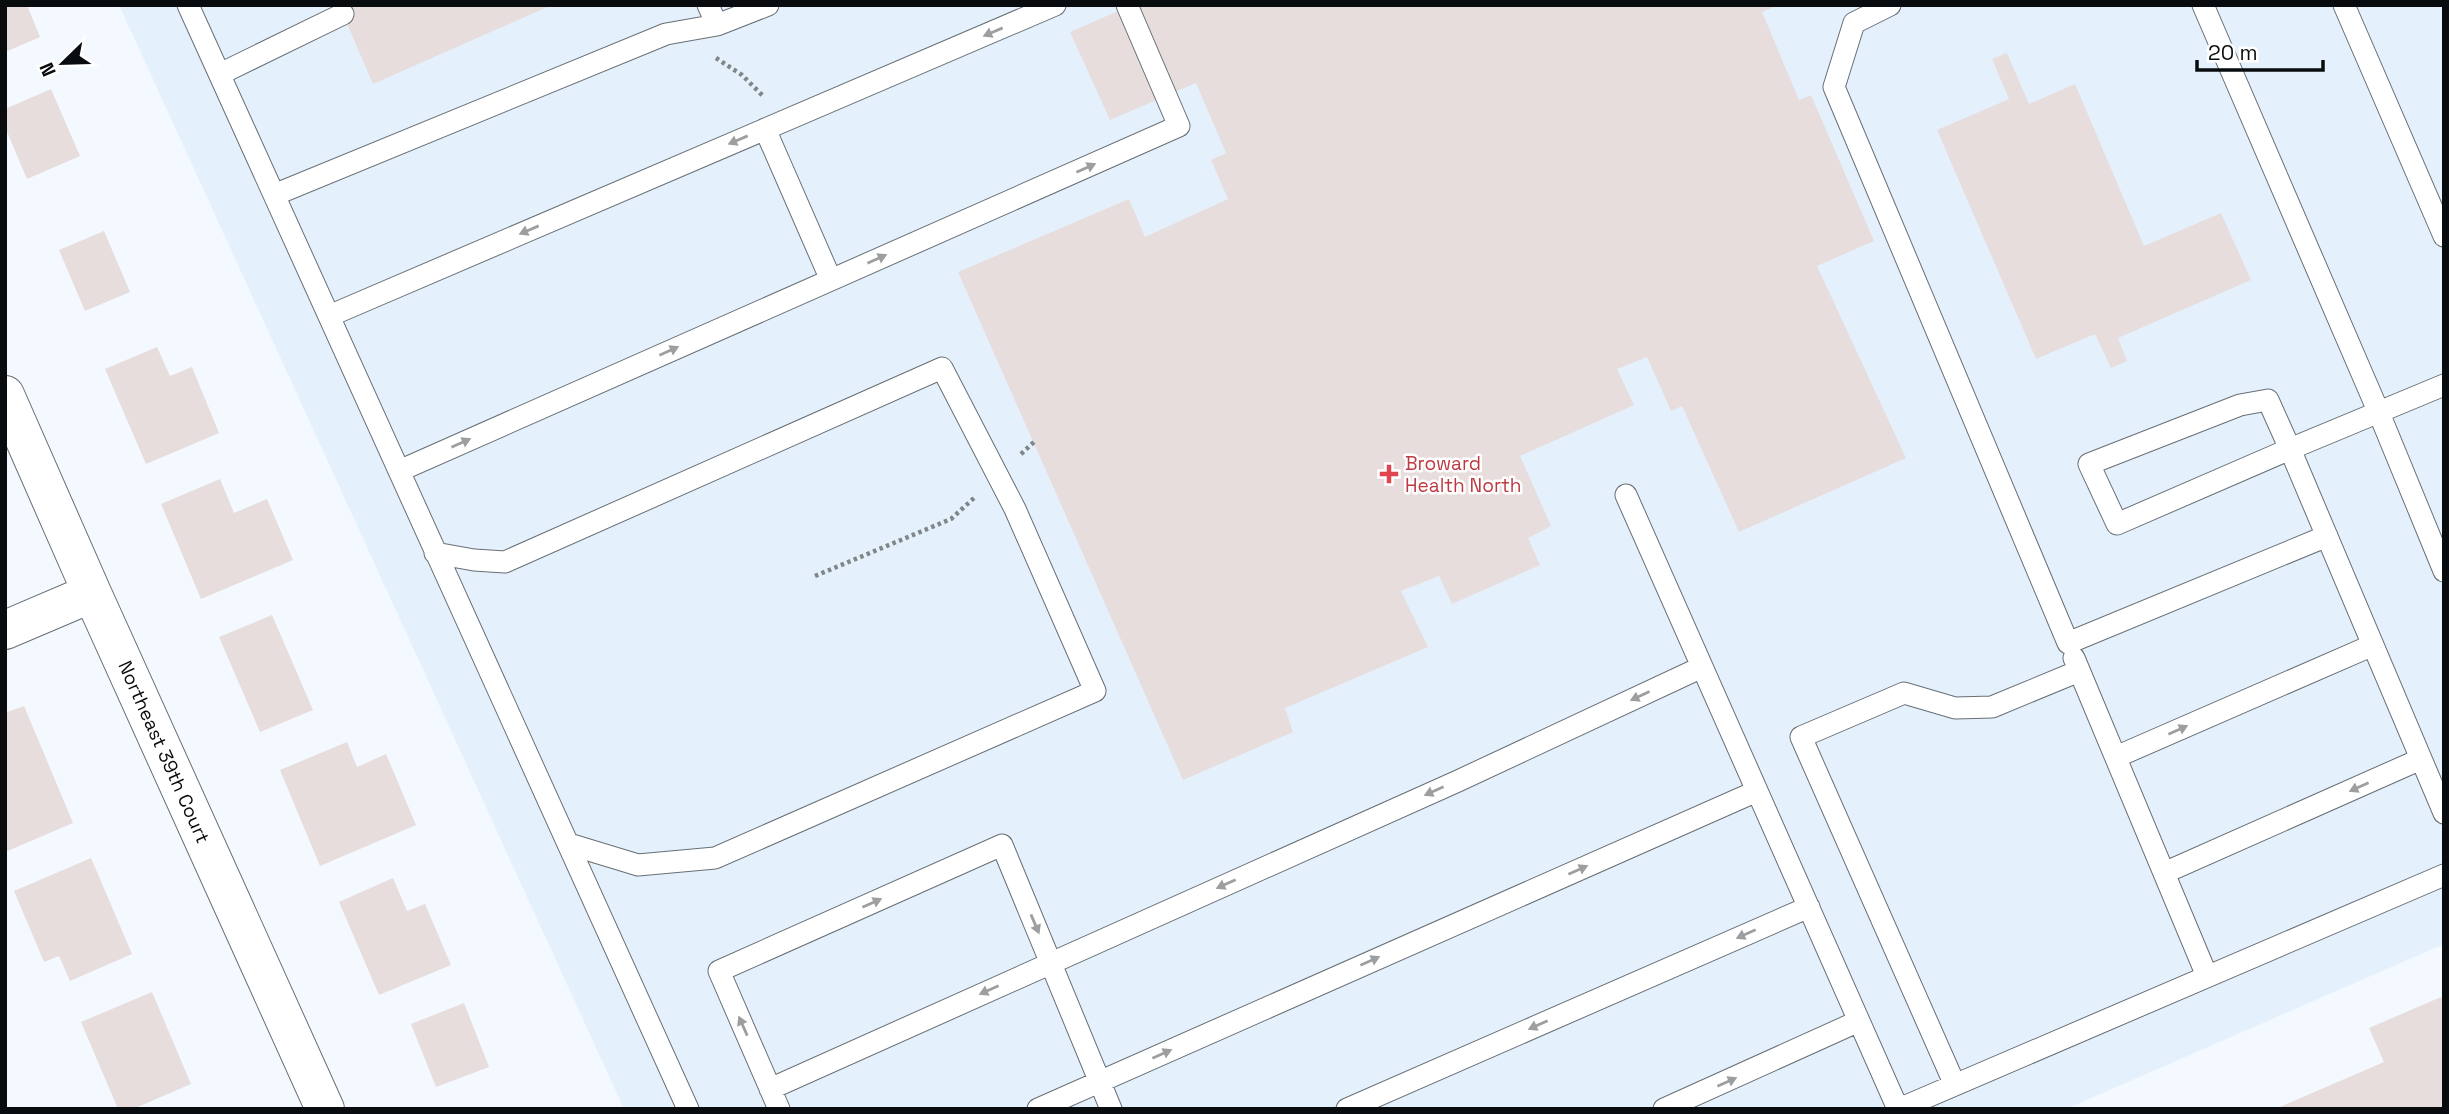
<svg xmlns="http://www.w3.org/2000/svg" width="2449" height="1114" viewBox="0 0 2449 1114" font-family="'Space Grotesk',sans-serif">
  <rect width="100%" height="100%" fill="#f3f9fe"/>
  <path fill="#e4f1fd" d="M 119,5 L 2444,5 L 2444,944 L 2066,1109 L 624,1109 Z"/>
  <path fill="#e7dddc" d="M 5,5 L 27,5 L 40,37 L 5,52 Z
    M 339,5 L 552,5 L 373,84 Z
    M 1132,5 L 1779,5 L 1762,12 L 1799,100 L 1811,95 L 1874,241 L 1817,266 L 1906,458 L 1739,532 L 1682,406 L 1671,411 L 1647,357 L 1617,369 L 1634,405 L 1520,456 L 1551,526 L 1528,538 L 1540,565 L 1452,604 L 1439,576 L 1401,591 L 1428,647 L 1285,708 L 1293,732 L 1183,780 L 958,272 L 1129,199 L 1145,237 L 1228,199 L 1211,160 L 1226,153 L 1196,83 L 1110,120 L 1070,32 Z
    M 2007,53 L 2029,104 L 2075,84 L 2144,246 L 2221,213 L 2251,280 L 2118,338 L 2127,361 L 2111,368 L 2095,334 L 2036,359 L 1937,130 L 2009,99 L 1992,59 Z
    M 51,89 L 80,156 L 27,179 L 5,127 L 5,109 Z
    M 104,231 L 130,292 L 85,311 L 59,250 Z
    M 157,347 L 170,376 L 192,367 L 219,433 L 146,464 L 105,369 Z
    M 220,479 L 234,513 L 267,499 L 293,560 L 201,599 L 161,504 Z
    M 272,615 L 313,710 L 260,732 L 219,637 Z
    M 24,706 L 73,823 L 5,852 L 5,713 Z
    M 347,742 L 357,767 L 386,754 L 416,825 L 320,866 L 280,770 Z
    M 91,858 L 132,954 L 70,981 L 59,956 L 44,962 L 14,891 Z
    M 393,878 L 407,911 L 425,904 L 451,965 L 379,995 L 339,902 Z
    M 152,992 L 191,1084 L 133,1109 L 118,1109 L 81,1022 Z
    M 2441,997 L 2444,1004 L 2444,1109 L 2275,1109 L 2384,1062 L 2369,1028 Z
    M 464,1003 L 489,1067 L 436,1087 L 411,1024 Z"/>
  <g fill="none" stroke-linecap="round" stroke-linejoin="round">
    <defs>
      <path id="lane" d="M 188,5 L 688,1109
        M 708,5 L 717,25
        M 1890,5 L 1854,23 L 1834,87 L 2068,643 L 2327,536
        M 2203,5 L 2379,413 L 2444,571
        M 2344,5 L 2444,236
        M 220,74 L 343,14
        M 765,129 L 831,280
        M 274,195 L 666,34 L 717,25 L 768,5
        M 329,316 L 1055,5
        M 2444,385 L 2290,449 L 2444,813
        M 2268,400 L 2290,449 L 2117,524 L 2089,464 L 2240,405 Z
        M 399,471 L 1179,126 L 1127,5
        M 1626,495 L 1898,1109
        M 435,553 L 474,560 L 505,562 L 942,368 L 1015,509 L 1095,691 L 715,858 L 638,865 L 569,844
        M 2074,658 L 2207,976
        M 2116,757 L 2373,645
        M 2164,873 L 2421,759
        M 1955,1085 L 1801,737 L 1904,693 L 1955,708 L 1992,707 L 2079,671
        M 770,1089 L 1458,781 L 1702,667
        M 779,1109 L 719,971 L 1002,845 L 1111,1109
        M 1038,1109 L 1757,791
        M 1347,1109 L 1809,907
        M 1664,1109 L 1859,1021
        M 1899,1109 L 2444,875"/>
      <path id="street" d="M 5,395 L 92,593 L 325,1109
        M 5,630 L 92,593"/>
    </defs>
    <use href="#lane" stroke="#686f74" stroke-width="23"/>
    <use href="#street" stroke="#686f74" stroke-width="40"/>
    <path stroke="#808588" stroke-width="4.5" stroke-dasharray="3.5 3.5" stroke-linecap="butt" d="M 716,58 L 742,75 L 763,96
      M 1021,454 L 1034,442
      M 815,576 L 951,519 L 974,498"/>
    <use href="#lane" stroke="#fff" stroke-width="21"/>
    <use href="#street" stroke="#fff" stroke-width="38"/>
  </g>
  <defs><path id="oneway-solid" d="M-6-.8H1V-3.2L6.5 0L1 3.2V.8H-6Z" transform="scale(1.75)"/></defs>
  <g fill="#9d9e9f">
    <use href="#oneway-solid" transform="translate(993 32) rotate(157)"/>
    <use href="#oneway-solid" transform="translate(738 140) rotate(157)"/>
    <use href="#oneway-solid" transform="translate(1086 168) rotate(-24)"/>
    <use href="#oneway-solid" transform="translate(529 230) rotate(157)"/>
    <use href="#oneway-solid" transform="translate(877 259) rotate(-24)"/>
    <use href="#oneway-solid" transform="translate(669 351) rotate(-24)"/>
    <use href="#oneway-solid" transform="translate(461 443) rotate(-24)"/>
    <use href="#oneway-solid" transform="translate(1640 696) rotate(155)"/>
    <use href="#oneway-solid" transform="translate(2178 730) rotate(-24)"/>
    <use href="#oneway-solid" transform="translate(2359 787) rotate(156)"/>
    <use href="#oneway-solid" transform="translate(1434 791) rotate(156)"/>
    <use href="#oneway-solid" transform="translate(1578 870) rotate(-24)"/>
    <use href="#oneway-solid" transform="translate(1226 884) rotate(156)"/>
    <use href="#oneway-solid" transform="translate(872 903) rotate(-24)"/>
    <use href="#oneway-solid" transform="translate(1035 924) rotate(67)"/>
    <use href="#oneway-solid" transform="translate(1746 934) rotate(156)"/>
    <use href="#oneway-solid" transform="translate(1370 961) rotate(-24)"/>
    <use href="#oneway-solid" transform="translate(989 990) rotate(156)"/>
    <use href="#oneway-solid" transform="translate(1538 1025) rotate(156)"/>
    <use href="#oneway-solid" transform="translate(743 1026) rotate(-114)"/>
    <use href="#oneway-solid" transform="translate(1162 1054) rotate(-24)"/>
    <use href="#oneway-solid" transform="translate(1727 1082) rotate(-24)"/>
  </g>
  <path fill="#e0444e" stroke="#fff" stroke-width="2.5" d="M1385.5 463.5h7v7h7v7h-7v7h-7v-7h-7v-7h7z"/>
  <g text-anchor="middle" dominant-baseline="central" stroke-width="5" stroke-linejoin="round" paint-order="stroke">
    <g font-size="19" fill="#be3a42" stroke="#fff" text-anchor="start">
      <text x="1405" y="463">Broward<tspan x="1405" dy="22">Health North</tspan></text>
    </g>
    <g font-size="19" fill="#090c0e" stroke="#fff">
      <text transform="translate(164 752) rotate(66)">Northeast 39th Court</text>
    </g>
  </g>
  <rect width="2449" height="1114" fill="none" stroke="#090c0e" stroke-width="14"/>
  <g transform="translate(63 63) rotate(247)" stroke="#ffffff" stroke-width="5" paint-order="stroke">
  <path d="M0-5L12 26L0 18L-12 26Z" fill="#090c0e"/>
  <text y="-10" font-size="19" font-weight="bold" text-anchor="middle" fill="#090c0e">N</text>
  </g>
  <path d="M2197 60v10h126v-10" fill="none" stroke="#090c0e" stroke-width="3.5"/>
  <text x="2208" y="60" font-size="21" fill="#090c0e" stroke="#ffffff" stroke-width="5" paint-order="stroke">20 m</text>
</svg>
